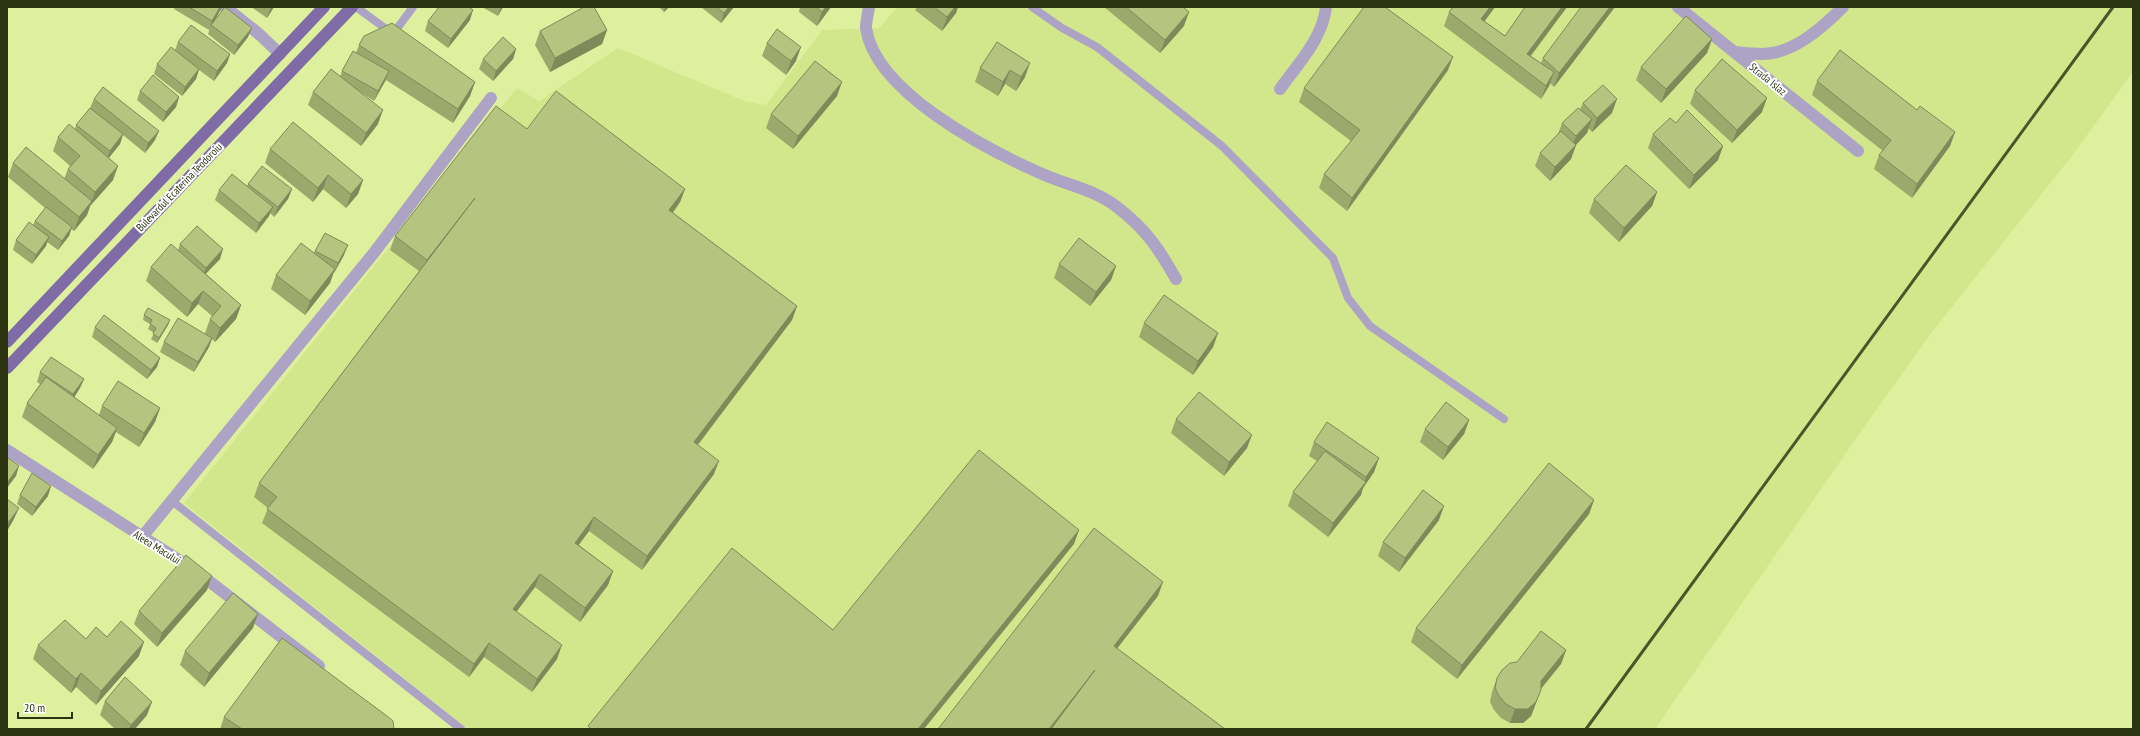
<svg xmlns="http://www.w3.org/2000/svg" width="2140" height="736" viewBox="0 0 2140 736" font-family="'PT Sans Narrow',sans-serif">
  <rect width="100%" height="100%" fill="#def09d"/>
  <path fill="#d2e68b" d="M 897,7 L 2133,7 L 2133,72 L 2071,157 L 1932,332 L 1866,424 L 1655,729 L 468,729 L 184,503 L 517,88 L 539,101 L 618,48 L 744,101 L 766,105 L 822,30 L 879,28 Z"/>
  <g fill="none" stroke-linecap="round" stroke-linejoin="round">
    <path stroke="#ada3c5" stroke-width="8" d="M 356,7 L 393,34 L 413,7
      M 1032,7 L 1062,28 L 1097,47 L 1222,146 L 1333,258 L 1348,298 L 1370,326 L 1504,419
      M 172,501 L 461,729"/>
    <path stroke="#ada3c5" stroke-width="12" d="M 225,7 L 259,34 L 280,54
      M 869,7 C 868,13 866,22 866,28 C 875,92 986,149 1040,173 C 1066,185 1094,189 1117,207 C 1146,229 1159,249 1176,279
      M 1678,7 L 1858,151
      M 1734,52 C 1744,53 1753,54 1762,54 C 1793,54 1822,28 1843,7
      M 1280,89 C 1297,65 1323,38 1326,7
      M 7,450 L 196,571 L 319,666
      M 142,537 L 373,254 L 491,98"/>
    <path stroke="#7f6ba6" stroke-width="12" d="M 7,342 L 324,7
      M 7,368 L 352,7"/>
    <path stroke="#4b542a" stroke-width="3" d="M 1586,729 L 2113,7"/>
  </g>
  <path fill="#9ca96d" d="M 175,7 L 222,7 L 214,21 L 248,37 L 234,55 L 208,34 L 210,28 L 209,30 L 174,9 Z
    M 251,7 L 274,7 L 267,18 Z
    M 482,7 L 503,7 L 498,16 Z
    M 659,7 L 669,7 L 664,12 Z
    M 701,7 L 734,7 L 721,23 Z
    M 800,7 L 831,7 L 817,26 L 799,12 Z
    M 917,7 L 958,7 L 956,13 L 942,31 L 915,10 Z
    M 1104,7 L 1183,7 L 1184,26 L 1160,53 Z
    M 1453,7 L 1495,7 L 1484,21 L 1505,36 L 1525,7 L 1567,7 L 1531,56 L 1541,63 L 1543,58 L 1615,7 L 1554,87 L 1550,83 L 1549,86 L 1541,99 L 1444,26 L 1449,12 Z
    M 470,20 L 448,48 L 425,31 L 428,21 Z
    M 607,30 L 602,44 L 550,72 L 535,45 L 540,31 Z
    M 1712,39 L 1707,53 L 1661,103 L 1636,80 L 1641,67 Z
    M 178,42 L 230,54 L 227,63 L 214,81 L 199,70 L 196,79 L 182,96 L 154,74 L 157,64 L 175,50 Z
    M 997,42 L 1025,77 L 1016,91 L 1005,84 L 998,96 L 975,82 L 980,68 Z
    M 767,43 L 796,61 L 786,75 L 762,56 Z
    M 359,45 L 475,82 L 470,96 L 453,123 L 386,80 L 374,101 L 362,93 L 378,124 L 361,146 L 308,105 L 313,92 L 340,77 L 342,71 L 356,53 Z
    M 516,49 L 513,59 L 493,81 L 479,69 L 483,59 Z
    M 1448,70 L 1347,211 L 1319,188 L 1324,174 L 1351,141 L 1299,102 L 1304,88 Z
    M 1817,81 L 1917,110 L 1955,132 L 1950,146 L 1912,198 L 1874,169 L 1879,155 L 1883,151 L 1812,95 Z
    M 1695,90 L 1762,112 L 1732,143 L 1690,104 Z
    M 140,91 L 179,97 L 176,107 L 163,122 L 137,100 Z
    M 837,96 L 793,149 L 766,128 L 771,114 Z
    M 94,99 L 155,140 L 145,153 L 123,135 L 120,144 L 109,158 L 113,180 L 90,206 L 87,215 L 74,231 L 71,229 L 69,236 L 58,250 L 47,242 L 46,246 L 32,264 L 13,250 L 16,240 L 33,225 L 35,221 L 45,208 L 8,177 L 13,163 L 64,179 L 68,169 L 70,166 L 53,151 L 58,137 L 75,129 L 76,125 L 90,108 Z
    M 1583,103 L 1612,113 L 1592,132 L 1588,128 L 1587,133 L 1576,145 L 1571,159 L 1550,181 L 1535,166 L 1540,153 L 1558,134 L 1562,123 L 1580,109 Z
    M 1676,123 L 1723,146 L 1718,160 L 1689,189 L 1648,148 L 1653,134 Z
    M 527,129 L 685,189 L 680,202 L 673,213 L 797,306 L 792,320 L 698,445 L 714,474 L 642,570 L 589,531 L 579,545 L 613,571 L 608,585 L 580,622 L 535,587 L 516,612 L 557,659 L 532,692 L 484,657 L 469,677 L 262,523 L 268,508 L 254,497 L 259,483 L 419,271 L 390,250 L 395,236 Z
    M 270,149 L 363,180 L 358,194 L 346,208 L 323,189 L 313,202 L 265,163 Z
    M 248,184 L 292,189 L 288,199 L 274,217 L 270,213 L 269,216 L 256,233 L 215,200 L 219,190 L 247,186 Z
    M 1657,192 L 1652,206 L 1619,242 L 1589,213 L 1594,199 Z
    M 180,244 L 220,259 L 206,274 L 241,305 L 236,319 L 215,342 L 212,339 L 209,347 L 194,372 L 160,352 L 164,342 L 206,334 L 205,333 L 210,319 L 212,316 L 198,304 L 187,317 L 146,281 L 151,267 L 178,250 Z
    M 315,251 L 344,255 L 334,273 L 333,272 L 330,283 L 305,315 L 271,289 L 276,275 L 314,253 Z
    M 1059,264 L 1116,266 L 1111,280 L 1090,306 L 1054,278 Z
    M 144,315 L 170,320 L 168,325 L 157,343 L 151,339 L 154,333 L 148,329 L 150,324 L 143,320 Z
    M 1144,323 L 1218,333 L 1213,347 L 1193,375 L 1139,337 Z
    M 95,327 L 160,358 L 157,367 L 147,379 L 92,337 Z
    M 40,372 L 84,379 L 80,388 L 74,397 L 99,415 L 102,406 L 160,408 L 155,422 L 139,447 L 116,432 L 112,442 L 93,469 L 22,417 L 27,403 L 40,384 L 37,382 Z
    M 1176,419 L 1247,448 L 1224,476 L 1171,433 Z
    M 1469,420 L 1464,434 L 1443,460 L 1420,442 L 1425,429 Z
    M 1314,442 L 1379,458 L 1374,472 L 1363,488 L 1361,495 L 1328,537 L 1288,506 L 1293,492 L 1317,461 L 1309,456 Z
    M 20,495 L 48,496 L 32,516 L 17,504 Z
    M 1594,500 L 1589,514 L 1457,679 L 1411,642 L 1416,628 Z
    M 1439,520 L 1399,572 L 1378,556 L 1383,542 Z
    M 207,590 L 157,647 L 134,624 L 139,611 Z
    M 253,628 L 204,687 L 180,665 L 185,651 Z
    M 107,637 L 139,656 L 96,705 L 76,687 L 71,693 L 33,659 L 38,645 Z
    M 1566,650 L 1561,664 L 1541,688 L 1536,703 L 1531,716 L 1523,723 L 1510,723 L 1501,718 L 1494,710 L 1490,702 L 1492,692 L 1497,678 Z
    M 105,701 L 147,715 L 135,729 L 115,729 L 100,715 Z
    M 224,717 L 394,729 L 220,729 Z"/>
  <path fill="#7f8959" d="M 220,7 L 222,7 L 221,9 L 212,25 L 211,25 L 209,30 L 212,21 Z
    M 271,7 L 274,7 L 267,18 Z
    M 501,7 L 503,7 L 498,16 Z
    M 665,7 L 669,7 L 664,12 Z
    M 729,7 L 734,7 L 721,23 L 724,13 Z
    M 826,7 L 831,7 L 817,26 L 822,12 Z
    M 955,7 L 958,7 L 956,13 L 942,31 L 947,17 Z
    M 1490,7 L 1495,7 L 1476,33 L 1481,19 Z
    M 1562,7 L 1567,7 L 1522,67 L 1527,54 Z
    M 1610,7 L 1615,7 L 1554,87 L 1559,73 Z
    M 473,10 L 470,20 L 448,48 L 451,39 Z
    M 1189,12 L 1184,26 L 1160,53 L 1165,40 Z
    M 252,28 L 248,37 L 234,55 L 238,45 Z
    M 607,30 L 602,44 L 550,72 L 555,58 Z
    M 1712,39 L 1707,53 L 1661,103 L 1666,89 Z
    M 801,47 L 796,61 L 786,75 L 791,61 Z
    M 516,49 L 513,59 L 493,81 L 496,71 Z
    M 230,54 L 227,63 L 214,81 L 217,71 Z
    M 1453,57 L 1448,70 L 1347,211 L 1352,198 Z
    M 1030,63 L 1025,77 L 1016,91 L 1021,77 Z
    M 199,69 L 196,79 L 182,96 L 185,87 Z
    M 1010,70 L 1005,84 L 998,96 L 1003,82 Z
    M 389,71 L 385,81 L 374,101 L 378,91 Z
    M 1554,72 L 1549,86 L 1541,99 L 1546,86 Z
    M 475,82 L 470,96 L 453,123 L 458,109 Z
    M 842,82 L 837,96 L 793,149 L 798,136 Z
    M 179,97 L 176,107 L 163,122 L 166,112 Z
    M 1767,98 L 1762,112 L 1732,143 L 1737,130 Z
    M 1617,99 L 1612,113 L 1592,132 L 1597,118 Z
    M 383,110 L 378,124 L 361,146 L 366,133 Z
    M 1592,119 L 1587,133 L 1571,150 L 1576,136 Z
    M 159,131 L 155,140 L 145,153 L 148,143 Z
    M 1955,132 L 1950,146 L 1912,198 L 1917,184 Z
    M 123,134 L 120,144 L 106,161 L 110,151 Z
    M 1576,145 L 1571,159 L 1550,181 L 1555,167 Z
    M 1723,146 L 1718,160 L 1689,189 L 1694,175 Z
    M 118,166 L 113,180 L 90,206 L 95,192 Z
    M 328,175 L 323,189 L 313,202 L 318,188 Z
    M 363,180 L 358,194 L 346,208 L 351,194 Z
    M 292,189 L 288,199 L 274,217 L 278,207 Z
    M 685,189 L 680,202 L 664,224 L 669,210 Z
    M 1657,192 L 1652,206 L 1619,242 L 1624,228 Z
    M 475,198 L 422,273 L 427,260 Z
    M 92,201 L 87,215 L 74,231 L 79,217 Z
    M 273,207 L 269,216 L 256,233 L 259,223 Z
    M 72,227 L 69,236 L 58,250 L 62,241 Z
    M 49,237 L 46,246 L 32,264 L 36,255 Z
    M 348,245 L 344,255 L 334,273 L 338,263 Z
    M 223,249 L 220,259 L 202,277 L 206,268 Z
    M 1116,266 L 1111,280 L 1090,306 L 1096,292 Z
    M 335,269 L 330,283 L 305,315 L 310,301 Z
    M 203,291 L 198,304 L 187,317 L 192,303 Z
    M 241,305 L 236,319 L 215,342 L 220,328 Z
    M 797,306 L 792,320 L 689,456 L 694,442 Z
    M 170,320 L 168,325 L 157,343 L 159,338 Z
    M 1218,333 L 1213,347 L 1193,375 L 1198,361 Z
    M 212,338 L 209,347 L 194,372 L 198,362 Z
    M 160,358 L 157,367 L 147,379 L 151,370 Z
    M 84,379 L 80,388 L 70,404 L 73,394 Z
    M 160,408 L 155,422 L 139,447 L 144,433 Z
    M 1469,420 L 1464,434 L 1443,460 L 1448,447 Z
    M 117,428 L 112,442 L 93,469 L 98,455 Z
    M 1252,435 L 1247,448 L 1224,476 L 1229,462 Z
    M 1379,458 L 1374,472 L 1363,488 L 1361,495 L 1328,537 L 1333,523 L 1364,484 L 1366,477 Z
    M 719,461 L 714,474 L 642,570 L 647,556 Z
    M 19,466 L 16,476 L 7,488 L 7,483 Z
    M 51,486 L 48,496 L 32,516 L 36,507 Z
    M 1594,500 L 1589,514 L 1457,679 L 1462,665 Z
    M 1444,506 L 1439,520 L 1399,572 L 1405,558 Z
    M 19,508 L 13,521 L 7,531 L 7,524 Z
    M 594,517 L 589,531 L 570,556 L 575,543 Z
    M 1079,530 L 1074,544 L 924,729 L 918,729 Z
    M 613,571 L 608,585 L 580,622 L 585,608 Z
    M 540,574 L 535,587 L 508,623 L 513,609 Z
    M 212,576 L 207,590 L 157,647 L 162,633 Z
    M 1163,582 L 1158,596 L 1109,659 L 1114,646 Z
    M 258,614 L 253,628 L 204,687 L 209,673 Z
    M 144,642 L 139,656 L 96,705 L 101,691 Z
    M 489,643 L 484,657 L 469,677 L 474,664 Z
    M 562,645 L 557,659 L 532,692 L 537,679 Z
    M 1566,650 L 1561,664 L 1536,695 L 1541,681 Z
    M 1095,670 L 1055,729 L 1049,729 Z
    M 81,673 L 76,687 L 71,693 L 76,679 Z
    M 1541,690 L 1531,716 L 1523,723 L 1510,723 L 1515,709 Z
    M 152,702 L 147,715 L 135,729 L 129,729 L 131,725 Z"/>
  <path fill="#b5c47f" stroke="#7f8959" d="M 189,7 L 220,7 L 212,21 Z
    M 225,7 L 252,28 L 238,45 L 211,25 Z
    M 439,7 L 469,7 L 473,10 L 451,39 L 428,21 Z
    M 584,7 L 594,7 L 607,30 L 555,58 L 540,31 Z
    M 716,7 L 729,7 L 724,13 Z
    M 816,7 L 826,7 L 822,12 Z
    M 934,7 L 955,7 L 947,17 Z
    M 1126,7 L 1183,7 L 1189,12 L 1165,40 Z
    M 1364,7 L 1385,7 L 1453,57 L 1352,198 L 1324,174 L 1360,130 L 1304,88 Z
    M 1453,7 L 1490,7 L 1481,19 L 1505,36 L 1525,7 L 1562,7 L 1527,54 L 1554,72 L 1546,86 L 1449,12 Z
    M 1581,7 L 1610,7 L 1559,73 L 1543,58 Z
    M 1686,16 L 1712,39 L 1666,89 L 1641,67 Z
    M 392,23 L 475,82 L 458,109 L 359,45 L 364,36 Z
    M 191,25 L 230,54 L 217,71 L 178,42 Z
    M 777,29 L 801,47 L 791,61 L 767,43 Z
    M 503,37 L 516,49 L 496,71 L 483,59 Z
    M 997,42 L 1030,63 L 1021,77 L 1010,70 L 1003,82 L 980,68 Z
    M 171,47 L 199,69 L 185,87 L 157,64 Z
    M 1840,50 L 1917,110 L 1920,106 L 1955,132 L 1917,184 L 1879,155 L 1891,140 L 1817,81 Z
    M 353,51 L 389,71 L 378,91 L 342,71 Z
    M 1722,59 L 1767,98 L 1737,130 L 1695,90 Z
    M 815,61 L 842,82 L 798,136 L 771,114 Z
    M 331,69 L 383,110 L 366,133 L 313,92 Z
    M 153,75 L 179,97 L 166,112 L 140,91 Z
    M 1603,85 L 1617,99 L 1597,118 L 1583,103 Z
    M 103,87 L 159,131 L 148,143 L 94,99 Z
    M 556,91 L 685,189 L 669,210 L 797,306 L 694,442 L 719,461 L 647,556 L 594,517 L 575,543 L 613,571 L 585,608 L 540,574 L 513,609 L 562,645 L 537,679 L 489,643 L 474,664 L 267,509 L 277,497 L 259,483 L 475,198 L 427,260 L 395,236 L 496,106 L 527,129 Z
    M 90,108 L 123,134 L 110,151 L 76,125 Z
    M 1578,108 L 1592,119 L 1576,136 L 1562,123 Z
    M 1687,110 L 1723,146 L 1694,175 L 1653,134 L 1670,118 L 1676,123 Z
    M 293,122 L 363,180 L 351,194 L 328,175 L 318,188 L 270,149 Z
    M 69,124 L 118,166 L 95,192 L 68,169 L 80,156 L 58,137 Z
    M 1561,131 L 1576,145 L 1555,167 L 1540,153 Z
    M 26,147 L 92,201 L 79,217 L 13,163 Z
    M 1626,165 L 1657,192 L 1624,228 L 1594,199 Z
    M 262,166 L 292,189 L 278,207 L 248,184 Z
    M 232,174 L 273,207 L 259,223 L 219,190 Z
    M 46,207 L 72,227 L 62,241 L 35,221 Z
    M 29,222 L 49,237 L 36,255 L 16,240 Z
    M 197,226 L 223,249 L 206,268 L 180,244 Z
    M 325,233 L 348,245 L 338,263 L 315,251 Z
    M 1079,238 L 1116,266 L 1096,292 L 1059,264 Z
    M 301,243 L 335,269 L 310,301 L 276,275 Z
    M 171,244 L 241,305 L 220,328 L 210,319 L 221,306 L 203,291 L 192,303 L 151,267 Z
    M 1164,295 L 1218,333 L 1198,361 L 1144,323 Z
    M 148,308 L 170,320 L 159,338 L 153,334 L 156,328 L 150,324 L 152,320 L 144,315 Z
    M 104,315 L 160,358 L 151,370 L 95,327 Z
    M 178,318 L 212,338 L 198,362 L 164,342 Z
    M 51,357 L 84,379 L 73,394 L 40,372 Z
    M 46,377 L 117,428 L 98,455 L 27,403 Z
    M 118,381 L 160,408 L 144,433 L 102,406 Z
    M 1199,392 L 1252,435 L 1229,462 L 1176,419 Z
    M 1446,402 L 1469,420 L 1448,447 L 1425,429 Z
    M 1327,422 L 1379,458 L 1366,477 L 1314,442 Z
    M 979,450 L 1079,530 L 918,729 L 591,729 L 588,726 L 732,548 L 833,630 Z
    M 1325,451 L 1366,482 L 1333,523 L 1293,492 Z
    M 7,457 L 19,466 L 7,483 Z
    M 1549,463 L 1594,500 L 1462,665 L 1416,628 Z
    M 32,473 L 51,486 L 36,507 L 20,495 Z
    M 1423,490 L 1444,506 L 1405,558 L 1383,542 Z
    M 7,499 L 19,508 L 7,524 Z
    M 1094,528 L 1163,582 L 1114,646 L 1225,729 L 1051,729 L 1095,670 L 1049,729 L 938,729 Z
    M 186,555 L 212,576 L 162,633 L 139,611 Z
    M 233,593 L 258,614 L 209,673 L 185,651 Z
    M 65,620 L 86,639 L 96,627 L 107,637 L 121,621 L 144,642 L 101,691 L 81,673 L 76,679 L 38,645 Z
    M 1541,631 L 1566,650 L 1541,681 L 1541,690 L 1536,702 L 1528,709 L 1515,709 L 1506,704 L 1499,696 L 1495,688 L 1497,678 L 1502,670 L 1510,663 L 1517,662 Z
    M 282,638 L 387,716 L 393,721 L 394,729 L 264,729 L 262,728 L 261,729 L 242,729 L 224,717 Z
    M 125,677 L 152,702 L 131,725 L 105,701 Z"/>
  <g text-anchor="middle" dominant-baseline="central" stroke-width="4" stroke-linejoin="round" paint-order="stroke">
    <g font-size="11" fill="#2c3311" stroke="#fff">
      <text transform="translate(1768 79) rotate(39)">Strada Islaz</text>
      <text transform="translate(179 187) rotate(-46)">Bulevardul Ecaterina Teodoroiu</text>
      <text transform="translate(157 547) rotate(32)">Aleea Macului</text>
    </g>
  </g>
  <rect width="2140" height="736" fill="none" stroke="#2c3311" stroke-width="16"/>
  <path d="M18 712v6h54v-6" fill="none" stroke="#2c3311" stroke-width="2"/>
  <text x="24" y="712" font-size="12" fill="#2c3311" stroke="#ffffff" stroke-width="3" paint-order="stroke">20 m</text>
</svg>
